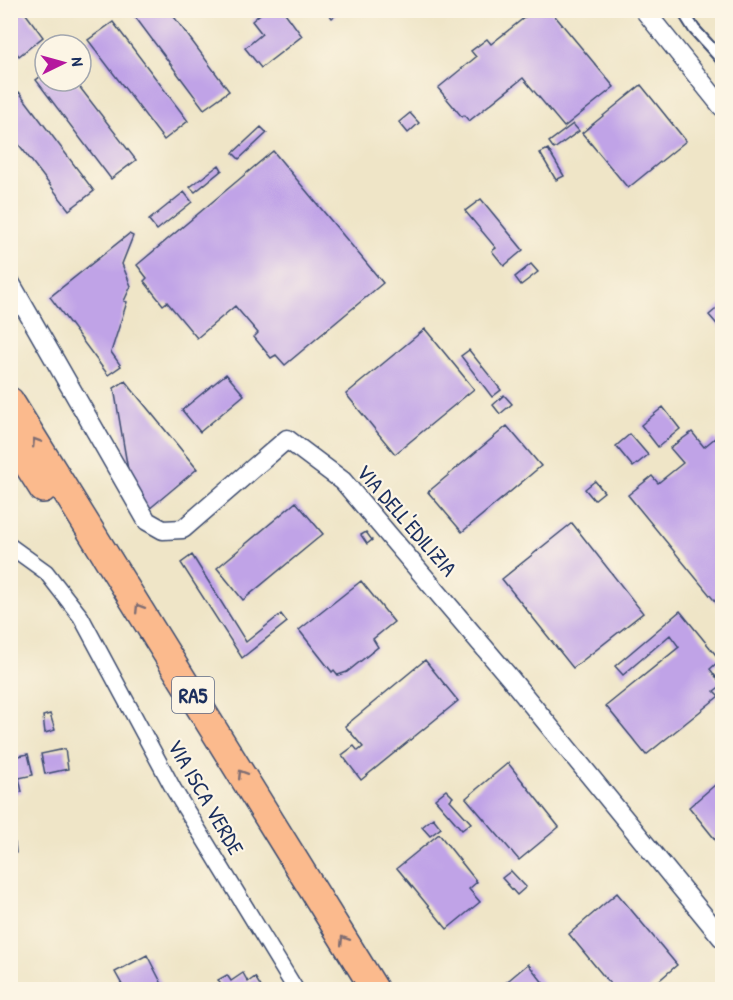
<svg xmlns="http://www.w3.org/2000/svg" width="733" height="1000" viewBox="0 0 733 1000" font-family="'Patrick Hand',sans-serif">
  <rect width="100%" height="100%" fill="#fcf5e5"/>
  <filter id="ink" filterUnits="userSpaceOnUse"><feTurbulence type="fractalNoise" baseFrequency=".0167" numOctaves="2"/><feDisplacementMap in="SourceGraphic" scale="12" xChannelSelector="R" yChannelSelector="G"/><feConvolveMatrix kernelMatrix="1 2 1 2 8 2 1 2 1" color-interpolation-filters="sRGB"/></filter>
  <filter id="wash" filterUnits="userSpaceOnUse"><feTurbulence type="fractalNoise" baseFrequency=".008" numOctaves="4" result="noise"/><feDisplacementMap in="SourceGraphic" scale="24" xChannelSelector="R" yChannelSelector="G"/><feGaussianBlur stdDeviation="1.35" result="paint"/><feColorMatrix in="noise" values="0 0 0 0 0 0 0 0 0 0 0 0 0 0 0 0 0 1.4 0 .05"/><feComposite in="paint" operator="in"/></filter>
  <g filter="url(#wash)">
    <rect width="100%" height="100%" fill="#efe5c7"/>
    <g id="blocks">
      <path fill="#c0a3e7" d="M 10,10 L 23,10 L 43,37 L 19,56 L 10,45 Z
        M 130,10 L 169,10 L 229,91 L 204,109 Z
        M 265,10 L 283,10 L 302,36 L 261,68 L 245,48 L 262,34 L 252,21 Z
        M 326,10 L 342,10 L 332,18 Z
        M 534,10 L 550,10 L 614,87 L 564,127 L 523,78 L 469,121 L 464,115 L 462,117 L 438,88 L 476,57 L 471,51 L 487,39 L 491,44 Z
        M 113,22 L 188,121 L 164,140 L 88,40 Z
        M 45,73 L 45,81 L 75,81 L 136,160 L 111,179 L 36,80 Z
        M 641,85 L 686,141 L 628,188 L 582,133 Z
        M 19,92 L 94,191 L 69,210 L 10,133 L 10,99 Z
        M 410,113 L 419,123 L 408,133 L 399,122 Z
        M 573,124 L 579,131 L 554,149 L 549,142 Z
        M 261,127 L 267,133 L 239,159 L 233,153 Z
        M 548,149 L 564,176 L 556,180 L 540,153 Z
        M 273,151 L 383,283 L 285,365 L 276,355 L 271,358 L 254,337 L 258,333 L 235,306 L 197,338 L 167,302 L 163,305 L 144,281 L 147,278 L 137,265 Z
        M 219,165 L 222,170 L 195,192 L 190,187 Z
        M 184,192 L 192,202 L 157,230 L 149,220 Z
        M 481,199 L 523,250 L 504,266 L 492,251 L 496,248 L 465,211 Z
        M 129,234 L 133,236 L 122,264 L 131,286 L 124,301 L 127,302 L 111,352 L 121,366 L 108,375 L 50,297 Z
        M 531,264 L 538,272 L 521,285 L 515,277 Z
        M 722,304 L 722,328 L 721,329 L 709,315 Z
        M 425,329 L 474,389 L 395,454 L 346,394 Z
        M 469,350 L 501,390 L 492,397 L 461,356 Z
        M 226,374 L 244,395 L 200,432 L 182,410 Z
        M 125,381 L 197,469 L 148,510 L 130,482 L 114,388 Z
        M 504,395 L 512,404 L 500,414 L 493,405 Z
        M 663,407 L 680,429 L 658,447 L 641,425 Z
        M 507,426 L 541,466 L 462,532 L 428,492 Z
        M 692,432 L 704,447 L 715,438 L 722,447 L 722,610 L 628,495 L 652,476 L 658,483 L 683,463 L 670,448 Z
        M 630,434 L 648,455 L 633,467 L 616,446 Z
        M 595,481 L 604,492 L 594,500 L 585,489 Z
        M 296,502 L 323,534 L 243,600 L 217,568 Z
        M 572,523 L 643,613 L 573,668 L 502,579 Z
        M 366,532 L 372,540 L 367,544 L 361,535 Z
        M 192,555 L 246,642 L 281,614 L 287,622 L 242,658 L 181,563 Z
        M 361,581 L 394,622 L 373,639 L 378,647 L 347,672 L 338,675 L 334,670 L 332,672 L 299,630 Z
        M 680,611 L 720,660 L 710,669 L 722,685 L 714,691 L 719,696 L 646,755 L 606,706 L 679,647 L 670,635 L 623,675 L 615,666 Z
        M 425,660 L 458,701 L 361,780 L 342,755 L 354,746 L 358,751 L 363,747 L 345,726 Z
        M 50,714 L 55,730 L 45,733 L 43,716 Z
        M 65,749 L 68,769 L 45,774 L 41,754 Z
        M 28,754 L 33,775 L 19,778 L 22,792 L 10,794 L 10,758 Z
        M 508,763 L 559,827 L 519,860 L 466,798 Z
        M 722,779 L 722,848 L 689,807 Z
        M 446,790 L 453,797 L 450,800 L 471,823 L 462,830 L 435,799 Z
        M 433,818 L 441,828 L 430,836 L 422,827 Z
        M 439,834 L 477,882 L 469,889 L 480,902 L 447,929 L 397,868 Z
        M 10,843 L 15,843 L 16,853 L 10,854 Z
        M 511,871 L 526,887 L 517,895 L 502,878 Z
        M 617,893 L 677,965 L 648,990 L 615,990 L 569,934 Z
        M 147,955 L 165,990 L 125,990 L 115,972 Z
        M 528,964 L 549,990 L 497,990 Z
        M 243,973 L 248,982 L 255,977 L 263,990 L 224,990 L 218,980 L 227,975 L 231,981 Z"/>
    </g>
  </g>
  <g filter="url(#ink)">
    <use href="#blocks" fill-opacity="0" stroke="#3b4a6e" stroke-width="1.5"/>
    <g fill="none" stroke-linecap="round" stroke-linejoin="round">
      <defs>
        <path id="pedestrian" d="M 682,10 L 694,29 L 722,60"/>
        <path id="minor" d="M 10,546 L 46,572 L 81,617 L 174,790 L 296,990"/>
        <path id="tertiary" d="M 644,10 L 722,107
          M 10,282 L 147,521 L 163,530 L 183,529 L 287,439 L 343,481 L 510,678 L 722,938"/>
        <path id="motorway" d="M 10,401 L 375,990
          M 10,437 L 43,489"/>
      </defs>
      <use href="#pedestrian" stroke="#3b4a6e" stroke-width="14"/>
      <use href="#minor" stroke="#3b4a6e" stroke-width="18"/>
      <use href="#tertiary" stroke="#3b4a6e" stroke-width="21"/>
      <use href="#motorway" stroke="#3b4a6e" stroke-width="30"/>
      <use href="#pedestrian" stroke="#fff" stroke-width="10"/>
      <use href="#minor" stroke="#fff" stroke-width="15"/>
      <use href="#tertiary" stroke="#fff" stroke-width="18"/>
      <use href="#motorway" stroke="#fbba8d" stroke-width="27"/>
    </g>
    <defs><path id="oneway-chevron" d="M-2-3.5L2.5 0L-2 3.5" fill="none" stroke-width="1.6" stroke-linecap="round" stroke-linejoin="round" transform="scale(1.5)"/></defs>
    <g stroke="#806e73">
      <use href="#oneway-chevron" transform="translate(36 442) rotate(-122)"/>
      <use href="#oneway-chevron" transform="translate(139 608) rotate(-122)"/>
      <use href="#oneway-chevron" transform="translate(242 774) rotate(-122)"/>
      <use href="#oneway-chevron" transform="translate(344 940) rotate(-122)"/>
    </g>
  </g>
  <g text-anchor="middle" dominant-baseline="central" stroke-width="4.5" stroke-linejoin="round" paint-order="stroke">
    <rect fill="#fcf5e5" stroke="#5e6a86" stroke-width="1.5" x="172" y="677" width="42" height="36" rx="4.5"/>
    <g font-size="21" font-weight="bold" fill="#1b2f5e">
      <text x="193" y="695">RA5</text>
    </g>
    <g font-size="22" fill="#1b2f5e" stroke="#fcf5e5">
      <text transform="translate(407 520) rotate(49)">VIA DELL'EDILIZIA</text>
      <text transform="translate(206 797) rotate(60)">VIA ISCA VERDE</text>
    </g>
  </g>
  <rect width="733" height="1000" fill="none" stroke="#fcf5e5" stroke-width="36"/>
  <g transform="translate(63 63) rotate(85)"><circle r="28" fill="#fcf5e5" stroke="#a2a6af" stroke-width="1.5"/>
  <path d="M0-4.5L10 22L0 15L-10 22Z" fill="#b5179e"/>
  <text y="-9" font-size="16" font-weight="bold" text-anchor="middle" fill="#1b2f5e">N</text>
  </g>
</svg>
